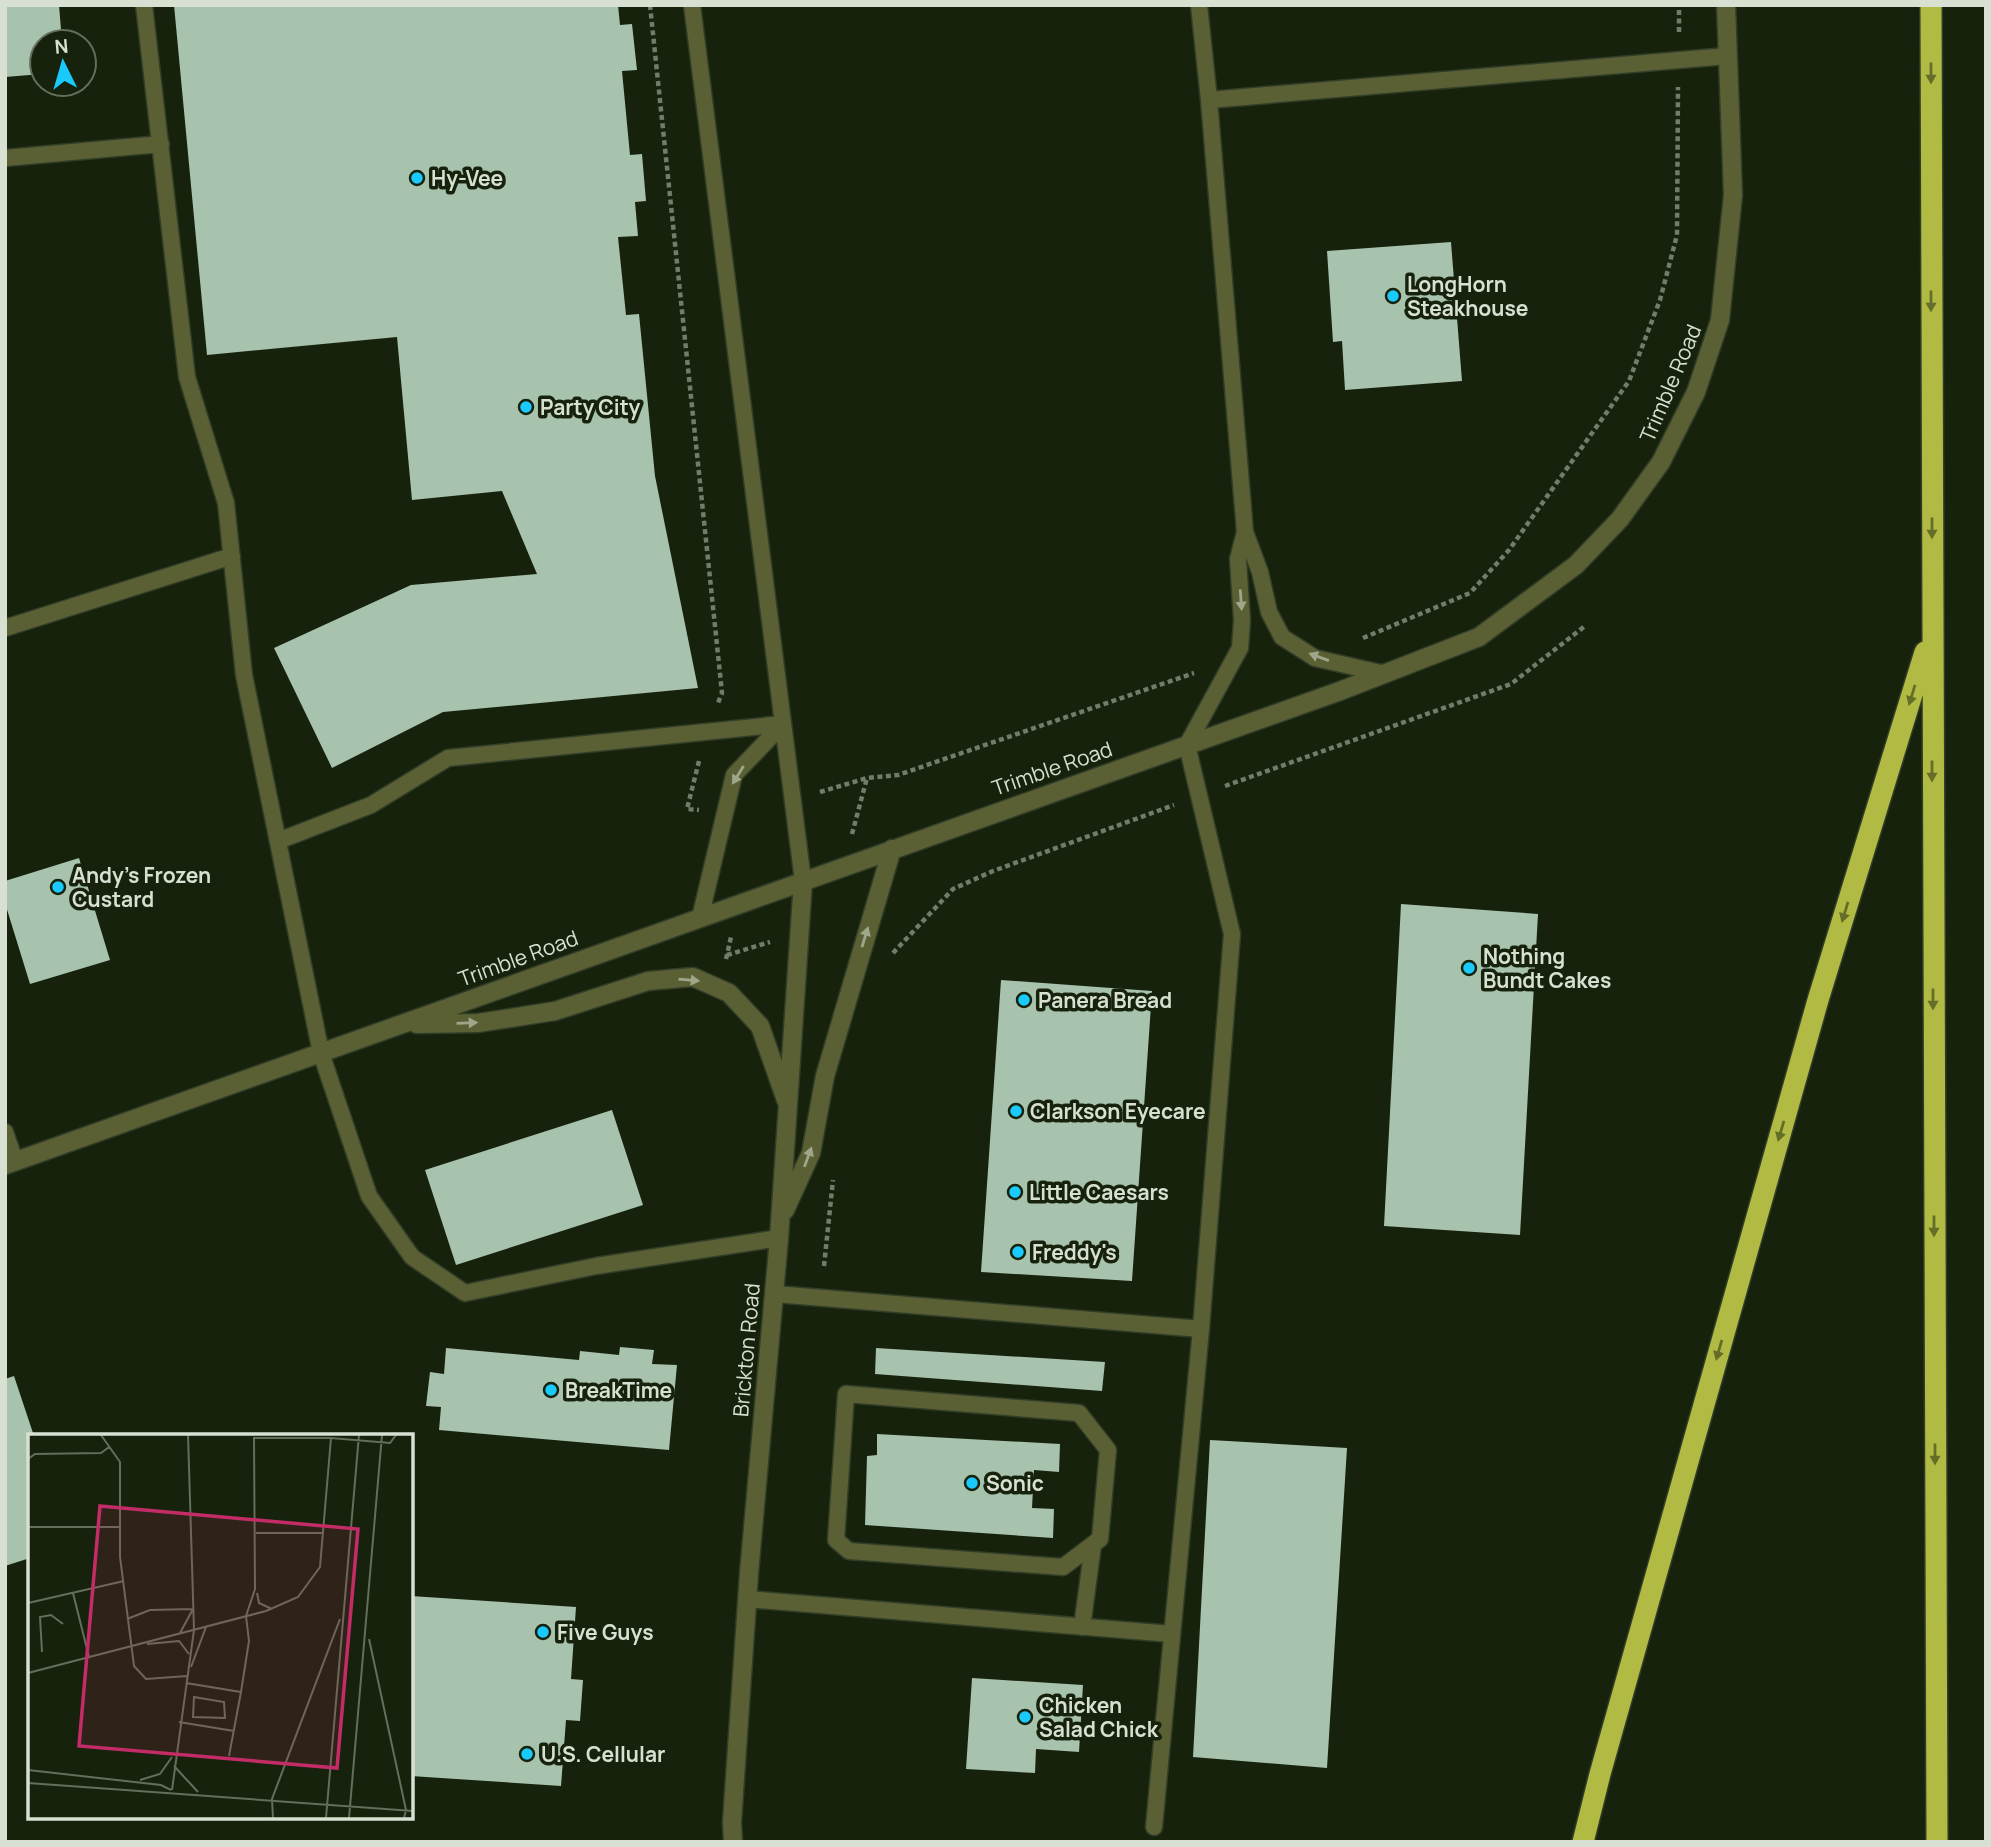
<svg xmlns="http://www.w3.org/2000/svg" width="1991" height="1847" viewBox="0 0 1991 1847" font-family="Manrope,sans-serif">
  <rect width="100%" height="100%" fill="#16220c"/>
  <path fill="#a7c2ad" d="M 5,5 L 59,5 L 62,42 L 42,42 L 42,74 L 5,77 Z
    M 174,5 L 618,5 L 620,25 L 632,24 L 637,70 L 622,71 L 630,155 L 642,154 L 646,201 L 635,202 L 638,236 L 618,237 L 626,315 L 639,314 L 655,476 L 698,688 L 443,712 L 332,768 L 274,648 L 411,585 L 537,574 L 502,491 L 412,500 L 397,337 L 207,355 Z
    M 1451,242 L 1462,381 L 1345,390 L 1342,341 L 1333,342 L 1327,251 Z
    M 79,858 L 110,960 L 30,984 L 5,903 L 5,881 Z
    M 1401,904 L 1538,914 L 1520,1235 L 1384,1226 Z
    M 1001,980 L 1152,991 L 1132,1281 L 981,1272 Z
    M 612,1110 L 643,1205 L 456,1265 L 425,1170 Z
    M 620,1347 L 654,1350 L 652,1364 L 677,1365 L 669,1450 L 439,1430 L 441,1407 L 426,1406 L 430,1372 L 444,1374 L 446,1348 L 579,1360 L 580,1351 L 619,1355 Z
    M 876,1348 L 1105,1362 L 1102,1391 L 875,1374 Z
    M 14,1376 L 34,1436 L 30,1436 L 30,1558 L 5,1566 L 5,1379 Z
    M 877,1434 L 1060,1444 L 1059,1472 L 1034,1470 L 1032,1508 L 1054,1509 L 1053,1538 L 865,1525 L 867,1456 L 877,1455 Z
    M 1210,1440 L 1347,1448 L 1327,1768 L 1193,1757 Z
    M 411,1596 L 576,1607 L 571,1679 L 583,1680 L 580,1721 L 566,1720 L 561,1786 L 411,1776 Z
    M 972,1678 L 1083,1685 L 1079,1752 L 1036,1749 L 1035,1773 L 966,1769 Z"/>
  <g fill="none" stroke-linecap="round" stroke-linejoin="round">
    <defs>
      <path id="service" d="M 144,5 L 187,377 L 226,503 L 244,675 L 321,1053 L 369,1196 L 412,1257 L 465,1293 L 596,1266 L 779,1238
        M 692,5 L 803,881
        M 1199,5 L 1209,100 L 1245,532 L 1260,572 L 1269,612 L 1282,637 L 1315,658 L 1385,674
        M 1209,100 L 1727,56
        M 5,158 L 161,144
        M 5,628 L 232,556
        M 278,841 L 371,805 L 448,758 L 783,724
        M 700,918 L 734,775 L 783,724
        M 5,1132 L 15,1161
        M 775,1294 L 1201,1329 L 1232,934 L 1187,745 L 1240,648 L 1242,621 L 1238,559 L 1245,532
        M 846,1394 L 1079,1413 L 1108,1450 L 1100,1539 L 1063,1567 L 849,1551 L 836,1540 Z
        M 747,1599 L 1172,1634
        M 1082,1627 L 1093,1545
        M 1154,1827 L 1201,1329"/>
      <path id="tertiary" d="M 417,1024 L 478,1023 L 555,1011 L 648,981 L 693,977 L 729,993 L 760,1026 L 786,1100
        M 5,1165 L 1340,691 L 1479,637 L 1576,565 L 1620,519 L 1661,462 L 1696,392 L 1720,320 L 1733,195 L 1726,5
        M 785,1210 L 811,1153 L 825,1076 L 892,849
        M 733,1842 L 732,1822 L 749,1573 L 779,1238 L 803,881"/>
      <path id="motorway" d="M 1931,5 L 1937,1842
        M 1583,1842 L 1600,1774 L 1818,1000 L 1925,652"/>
    </defs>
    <use href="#service" stroke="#313d28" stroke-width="19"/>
    <use href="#tertiary" stroke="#313d28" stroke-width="21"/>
    <use href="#motorway" stroke="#313d28" stroke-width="24"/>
    <path stroke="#727c6a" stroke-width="4.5" stroke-dasharray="5 3.5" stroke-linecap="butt" d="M 650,5 L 722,693 L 718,703
      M 1679,32 L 1679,5
      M 1363,638 L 1470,593 L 1509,550 L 1629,381 L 1660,300 L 1677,235 L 1678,87
      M 699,761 L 687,809 L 699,810
      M 1225,786 L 1511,684 L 1585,626
      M 820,792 L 867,778 L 898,775 L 1194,673
      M 852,834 L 867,778
      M 893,953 L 953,889 L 993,871 L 1174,805
      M 727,955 L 770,942
      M 726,959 L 731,937
      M 824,1266 L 833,1180"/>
    <use href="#service" stroke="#5b6034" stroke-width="16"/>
    <use href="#tertiary" stroke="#5b6034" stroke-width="18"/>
    <use href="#motorway" stroke="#b1bb43" stroke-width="21"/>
  </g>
  <defs><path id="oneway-solid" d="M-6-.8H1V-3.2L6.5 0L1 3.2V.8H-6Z" transform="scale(1.75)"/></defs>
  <g fill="#646e28">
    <use href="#oneway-solid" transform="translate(1931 73) rotate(90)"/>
    <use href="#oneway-solid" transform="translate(1931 301) rotate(90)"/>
    <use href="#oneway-solid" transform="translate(1932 528) rotate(90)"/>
    <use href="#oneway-solid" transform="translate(1912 695) rotate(107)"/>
    <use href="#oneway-solid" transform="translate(1932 771) rotate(90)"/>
    <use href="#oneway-solid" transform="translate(1845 912) rotate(107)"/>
    <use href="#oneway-solid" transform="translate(1933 999) rotate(90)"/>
    <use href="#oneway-solid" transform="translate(1781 1131) rotate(106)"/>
    <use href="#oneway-solid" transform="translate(1934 1226) rotate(90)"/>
    <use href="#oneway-solid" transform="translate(1719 1350) rotate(106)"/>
    <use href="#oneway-solid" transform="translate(1935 1454) rotate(90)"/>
  </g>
  <g fill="#9fa68a">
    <use href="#oneway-solid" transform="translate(1241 600) rotate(86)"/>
    <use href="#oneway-solid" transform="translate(1319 657) rotate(-160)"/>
    <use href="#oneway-solid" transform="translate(738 775) rotate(122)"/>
    <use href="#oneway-solid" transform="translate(865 937) rotate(-73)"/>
    <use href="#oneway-solid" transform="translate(689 980) rotate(5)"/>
    <use href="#oneway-solid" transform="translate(467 1023) rotate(-2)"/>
    <use href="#oneway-solid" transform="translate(808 1157) rotate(-70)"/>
  </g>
  <g fill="#1acafc" stroke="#16220c" stroke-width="2.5">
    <circle cx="417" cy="178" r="7"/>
    <circle cx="1393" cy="296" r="7"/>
    <circle cx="526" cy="407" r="7"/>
    <circle cx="58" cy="887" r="7"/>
    <circle cx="1469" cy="968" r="7"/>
    <circle cx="1024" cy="1000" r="7"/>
    <circle cx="1016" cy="1111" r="7"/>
    <circle cx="1015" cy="1192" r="7"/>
    <circle cx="1018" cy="1252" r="7"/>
    <circle cx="551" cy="1390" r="7"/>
    <circle cx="972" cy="1483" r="7"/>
    <circle cx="543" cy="1632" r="7"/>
    <circle cx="1025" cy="1717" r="7"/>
    <circle cx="527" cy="1754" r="7"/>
  </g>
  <g text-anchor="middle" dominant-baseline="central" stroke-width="7" stroke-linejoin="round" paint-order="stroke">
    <g font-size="21" font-weight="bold" fill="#d7e0d1" stroke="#16220c" text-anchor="start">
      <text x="431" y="178">Hy-Vee</text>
      <text x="1407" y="284">LongHorn<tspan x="1407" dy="24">Steakhouse</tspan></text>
      <text x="540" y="407">Party City</text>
      <text x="72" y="875">Andy's Frozen<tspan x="72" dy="24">Custard</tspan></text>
      <text x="1483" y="956">Nothing<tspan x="1483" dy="24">Bundt Cakes</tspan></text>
      <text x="1038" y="1000">Panera Bread</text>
      <text x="1030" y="1111">Clarkson Eyecare</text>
      <text x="1029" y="1192">Little Caesars</text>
      <text x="1032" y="1252">Freddy's</text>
      <text x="565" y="1390">BreakTime</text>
      <text x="986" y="1483">Sonic</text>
      <text x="557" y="1632">Five Guys</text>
      <text x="1039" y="1705">Chicken<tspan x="1039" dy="24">Salad Chick</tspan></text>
      <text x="541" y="1754">U.S. Cellular</text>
    </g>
    <g font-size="21" fill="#d7e0d1" stroke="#16220c">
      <text transform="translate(1670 383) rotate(-67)">Trimble Road</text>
      <text transform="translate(1052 768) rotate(-19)">Trimble Road</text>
      <text transform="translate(518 958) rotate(-20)">Trimble Road</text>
      <text transform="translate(746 1350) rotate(-85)">Brickton Road</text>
    </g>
  </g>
  <g transform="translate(28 1434)">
    <rect width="385" height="385" fill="#16220c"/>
    <path fill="none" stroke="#636e5b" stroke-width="2" d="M 73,1 L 92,28 L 92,123 L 106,232 L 118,245 L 159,242M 303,4 L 362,9 L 368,1M 0,25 L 7,20 L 73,19 L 81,13M 0,93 L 91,93M 228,99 L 295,99M 45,159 L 61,223M 229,159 L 231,169 L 244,175M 0,169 L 96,147M 99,185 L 122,176 L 165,175M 385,186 L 385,246M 152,199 L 165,175M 341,205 L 378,376 L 376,384M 119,210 L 151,207 L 161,220M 14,218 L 12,183 L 23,181 L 35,190M 163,233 L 178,193M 0,239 L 238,177 L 270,163 L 292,133 L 303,4M 158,249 L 213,258 L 221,207 L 218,182 L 227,155 L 226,4 L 303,4M 166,263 L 196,268 L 197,284 L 165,283 ZM 151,288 L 206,297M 201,322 L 213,258M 146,332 L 170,358M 0,336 L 133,351 L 143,356M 112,346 L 132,340 L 144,323M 0,349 L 385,377M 144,356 L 166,196 L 160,1M 245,384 L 244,365 L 312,185M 298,384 L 331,1M 321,384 L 354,1"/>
    <path fill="#c42c67" fill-opacity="0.15" stroke="#c42c67" stroke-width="3.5" d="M 72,72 L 330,95 L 309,334 L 51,312 Z"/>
    <rect width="385" height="385" fill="none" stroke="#d7e0d1" stroke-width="3.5"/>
  </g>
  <rect width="1991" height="1847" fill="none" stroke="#d7e0d1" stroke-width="14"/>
  <g transform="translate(63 63) rotate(355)"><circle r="33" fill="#16220c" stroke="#636e5b" stroke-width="2"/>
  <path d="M0-5L12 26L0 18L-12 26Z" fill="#1acafc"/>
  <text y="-10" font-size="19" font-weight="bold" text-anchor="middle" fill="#d7e0d1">N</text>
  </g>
</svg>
